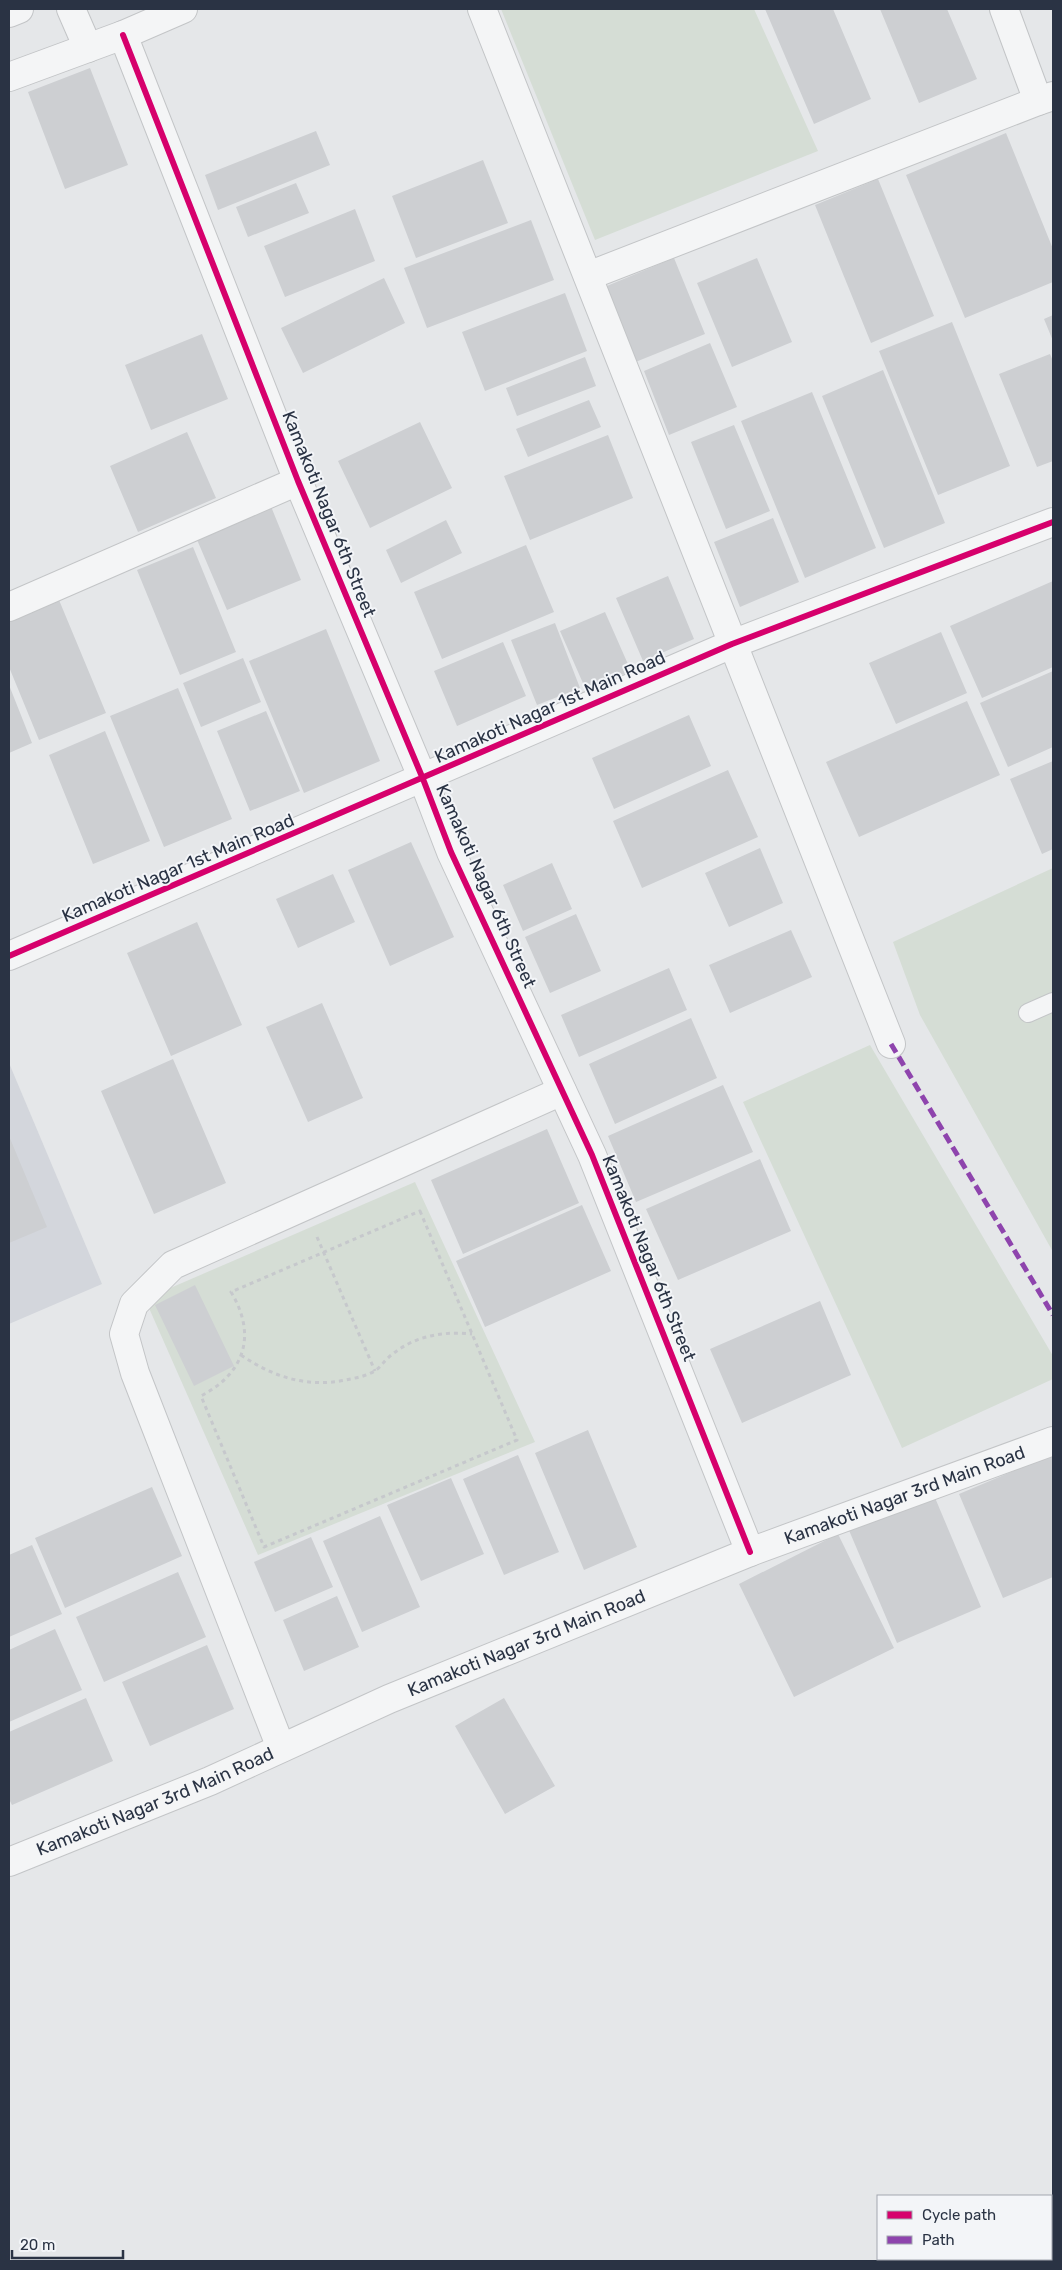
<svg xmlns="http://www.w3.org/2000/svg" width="1062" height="2270" viewBox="0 0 1062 2270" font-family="Rubik,sans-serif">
  <rect width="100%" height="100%" fill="#e5e7e9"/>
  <path fill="#d3d6dc" d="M 9,1063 L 102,1284 L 9,1324 Z"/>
  <path fill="#d5ddd5" d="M 501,9 L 754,9 L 818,151 L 595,240 Z
    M 1053,868 L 1053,1252 L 920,1015 L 893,942 Z
    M 870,1045 L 1053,1356 L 1053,1379 L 902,1448 L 743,1102 Z
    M 415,1182 L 535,1442 L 258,1555 L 145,1299 Z"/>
  <path fill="#cdcfd2" d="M 765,9 L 833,9 L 871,99 L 814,124 Z
    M 880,9 L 947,9 L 977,79 L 919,103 Z
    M 90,68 L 128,165 L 65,189 L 28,92 Z
    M 316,131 L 330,165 L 218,210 L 205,175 Z
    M 1006,133 L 1053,249 L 1053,282 L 965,318 L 906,175 Z
    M 483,160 L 508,223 L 416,258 L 392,196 Z
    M 878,179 L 934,316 L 871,343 L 815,205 Z
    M 296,183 L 309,213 L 248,237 L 236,207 Z
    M 355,209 L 375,261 L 285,297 L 264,246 Z
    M 531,220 L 554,280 L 427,328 L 404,268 Z
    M 674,258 L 705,334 L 633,363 L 602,288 Z
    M 757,258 L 792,342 L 732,367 L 697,283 Z
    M 384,278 L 405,323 L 303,373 L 281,328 Z
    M 565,293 L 587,351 L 485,391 L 462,332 Z
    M 1053,315 L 1053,341 L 1044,319 Z
    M 952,322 L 1010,466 L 938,495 L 879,351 Z
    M 202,334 L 228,399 L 151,430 L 125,365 Z
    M 710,343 L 737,407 L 669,435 L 644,371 Z
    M 1050,354 L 1053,361 L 1053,461 L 1037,467 L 999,374 Z
    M 585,357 L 596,386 L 517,416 L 506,388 Z
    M 883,370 L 945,523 L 884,548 L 822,396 Z
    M 812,392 L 876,548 L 805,578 L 741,421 Z
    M 589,400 L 601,427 L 528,457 L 516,429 Z
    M 420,422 L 452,488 L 370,528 L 338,461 Z
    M 734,425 L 770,511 L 726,529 L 691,442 Z
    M 187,432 L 216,498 L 138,532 L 110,466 Z
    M 608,435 L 633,498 L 530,540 L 504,476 Z
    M 270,504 L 301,580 L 227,610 L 195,535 Z
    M 773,518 L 799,582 L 740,607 L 714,542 Z
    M 446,520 L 462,553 L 401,583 L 386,550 Z
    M 526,545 L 554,612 L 442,659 L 414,592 Z
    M 193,547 L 236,652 L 180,675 L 137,570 Z
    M 668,576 L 694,639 L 643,661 L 616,598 Z
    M 1053,581 L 1053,667 L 982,698 L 950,626 Z
    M 59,600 L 106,713 L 39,740 L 9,667 L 9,620 Z
    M 605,612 L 631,671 L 586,690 L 560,631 Z
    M 555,623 L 580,688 L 537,705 L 511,640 Z
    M 326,629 L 380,761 L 304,793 L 249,661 Z
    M 941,632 L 967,693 L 896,724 L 869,663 Z
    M 503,642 L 526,696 L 457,726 L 434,671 Z
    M 243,658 L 261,702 L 201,727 L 183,683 Z
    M 1053,671 L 1053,747 L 1008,767 L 980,703 Z
    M 9,685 L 32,743 L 9,753 Z
    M 178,688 L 232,819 L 164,847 L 110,716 Z
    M 967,701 L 1000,775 L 859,837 L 826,762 Z
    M 266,711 L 300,791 L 250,811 L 217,731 Z
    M 689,715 L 711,766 L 614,809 L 592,758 Z
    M 105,731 L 150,841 L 93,864 L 49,755 Z
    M 1053,761 L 1053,849 L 1042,854 L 1010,779 Z
    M 728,770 L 758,837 L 642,888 L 613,821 Z
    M 411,842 L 454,937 L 390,966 L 348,870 Z
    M 760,848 L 783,903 L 729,927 L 705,873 Z
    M 552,863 L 572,909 L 523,931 L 503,885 Z
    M 333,874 L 355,922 L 298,948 L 276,899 Z
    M 576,914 L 601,971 L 550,993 L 525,937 Z
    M 197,922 L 242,1025 L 171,1056 L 127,953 Z
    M 791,930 L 812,977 L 730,1013 L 709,965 Z
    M 669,968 L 687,1010 L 579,1057 L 561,1015 Z
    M 322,1003 L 363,1098 L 308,1122 L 266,1027 Z
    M 691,1018 L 717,1078 L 615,1124 L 589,1064 Z
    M 173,1059 L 226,1183 L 154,1214 L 101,1091 Z
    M 723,1085 L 753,1152 L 636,1202 L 608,1136 Z
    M 547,1129 L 579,1203 L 463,1254 L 431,1180 Z
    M 9,1136 L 47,1227 L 9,1243 Z
    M 760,1159 L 791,1231 L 678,1280 L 646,1209 Z
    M 582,1205 L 611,1271 L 485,1327 L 456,1261 Z
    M 195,1285 L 234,1366 L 194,1386 L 155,1305 Z
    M 820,1301 L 851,1375 L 742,1423 L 710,1349 Z
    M 588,1430 L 637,1547 L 584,1570 L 535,1453 Z
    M 1053,1454 L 1053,1577 L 1003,1598 L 959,1494 Z
    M 518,1455 L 559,1552 L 504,1575 L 463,1479 Z
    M 451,1478 L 484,1554 L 421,1581 L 387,1505 Z
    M 152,1487 L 182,1556 L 65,1608 L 35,1538 Z
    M 933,1493 L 981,1607 L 897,1643 L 848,1528 Z
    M 380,1516 L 420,1607 L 362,1632 L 323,1541 Z
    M 838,1534 L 894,1648 L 794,1697 L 739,1584 Z
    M 311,1537 L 333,1587 L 275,1612 L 254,1562 Z
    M 32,1545 L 62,1614 L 9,1637 L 9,1555 Z
    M 178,1572 L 206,1637 L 104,1682 L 76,1617 Z
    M 337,1596 L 359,1647 L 304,1671 L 283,1620 Z
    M 55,1629 L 82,1690 L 9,1722 L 9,1650 Z
    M 207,1645 L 234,1709 L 150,1746 L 122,1682 Z
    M 86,1698 L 113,1761 L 12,1805 L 9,1799 L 9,1732 Z
    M 504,1698 L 555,1786 L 505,1814 L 455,1726 Z"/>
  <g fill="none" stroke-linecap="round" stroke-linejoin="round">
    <defs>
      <path id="service" d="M 1028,1013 L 1053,1002"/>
      <g id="minor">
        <path d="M 71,9 L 88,48"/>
        <path d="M 482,9 L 891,1044"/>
        <path d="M 1004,9 L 1038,101 L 1053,96"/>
        <path d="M 9,13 L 19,9"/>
        <path d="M 123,35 L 298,481 L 423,779 L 451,852 L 592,1155 L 750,1552"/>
        <path d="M 9,77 L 123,35 L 183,9"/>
        <path d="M 588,276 L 1038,101"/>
        <path d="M 9,607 L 298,481"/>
        <path d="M 9,956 L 732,644 L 1053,522"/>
        <path d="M 281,1748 L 135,1373 L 124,1334 L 134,1304 L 173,1265 L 562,1091"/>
        <path id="s1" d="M 9,1862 L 210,1781 L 389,1699 L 750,1552 L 1053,1441"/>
      </g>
    </defs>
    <use href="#service" stroke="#c3c5c7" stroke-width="20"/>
    <use href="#minor" stroke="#c3c5c7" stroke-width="30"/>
    <path stroke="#c6c8cc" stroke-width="3" stroke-dasharray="4 4" stroke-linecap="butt" d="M 420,1211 L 517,1440 L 264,1547 L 201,1396 C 245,1373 257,1335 231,1292 Z
      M 317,1237 L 375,1371
      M 241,1355 C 273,1377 307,1388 346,1380 C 355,1378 368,1376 376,1370 C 381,1367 384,1361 389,1357 C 413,1336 442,1331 472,1334"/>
    <use href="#service" stroke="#f4f5f6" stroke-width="18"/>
    <use href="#minor" stroke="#f4f5f6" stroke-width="28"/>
    <path stroke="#8e44ad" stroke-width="5" stroke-dasharray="10 5" stroke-linecap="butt" d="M 891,1044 L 1053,1315"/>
    <defs>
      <path id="cycleway" d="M 123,35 L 298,481 L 423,779 L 451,852 L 592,1155 L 750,1552
        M 9,956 L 732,644 L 1053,522"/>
    </defs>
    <use href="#cycleway" stroke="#f3f5f8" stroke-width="9"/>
    <use href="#cycleway" stroke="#d6006c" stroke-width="6"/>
  </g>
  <g text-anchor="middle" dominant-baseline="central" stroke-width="4" stroke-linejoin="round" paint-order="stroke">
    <g font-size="18" fill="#2a3344" stroke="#f3f5f8">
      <text transform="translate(329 514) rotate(68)">Kamakoti Nagar 6th Street</text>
      <text transform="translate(550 707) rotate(-24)">Kamakoti Nagar 1st Main Road</text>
      <text transform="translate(178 868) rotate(-23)">Kamakoti Nagar 1st Main Road</text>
      <text transform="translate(486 886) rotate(66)">Kamakoti Nagar 6th Street</text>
      <text transform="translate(649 1258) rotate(68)">Kamakoti Nagar 6th Street</text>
      <text stroke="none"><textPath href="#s1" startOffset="968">Kamakoti Nagar 3rd Main Road</textPath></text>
      <text stroke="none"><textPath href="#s1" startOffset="562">Kamakoti Nagar 3rd Main Road</textPath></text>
      <text stroke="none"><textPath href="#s1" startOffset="158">Kamakoti Nagar 3rd Main Road</textPath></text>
    </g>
  </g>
  <rect width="1062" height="2270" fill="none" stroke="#2a3344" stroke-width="20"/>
  <rect x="877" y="2195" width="175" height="65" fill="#f3f5f8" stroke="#a3a7b0"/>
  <rect x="887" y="2211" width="25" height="8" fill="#d6006c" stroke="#a3a7b0"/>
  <text x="922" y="2220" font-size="15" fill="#2a3344">Cycle path</text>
  <rect x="887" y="2236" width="25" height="8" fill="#8e44ad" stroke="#a3a7b0"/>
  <text x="922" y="2245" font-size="15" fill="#2a3344">Path</text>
  <path d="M12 2250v8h111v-8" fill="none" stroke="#2a3344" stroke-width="2.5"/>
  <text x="20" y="2250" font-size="15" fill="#2a3344" stroke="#f3f5f8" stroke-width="4" paint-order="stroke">20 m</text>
</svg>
